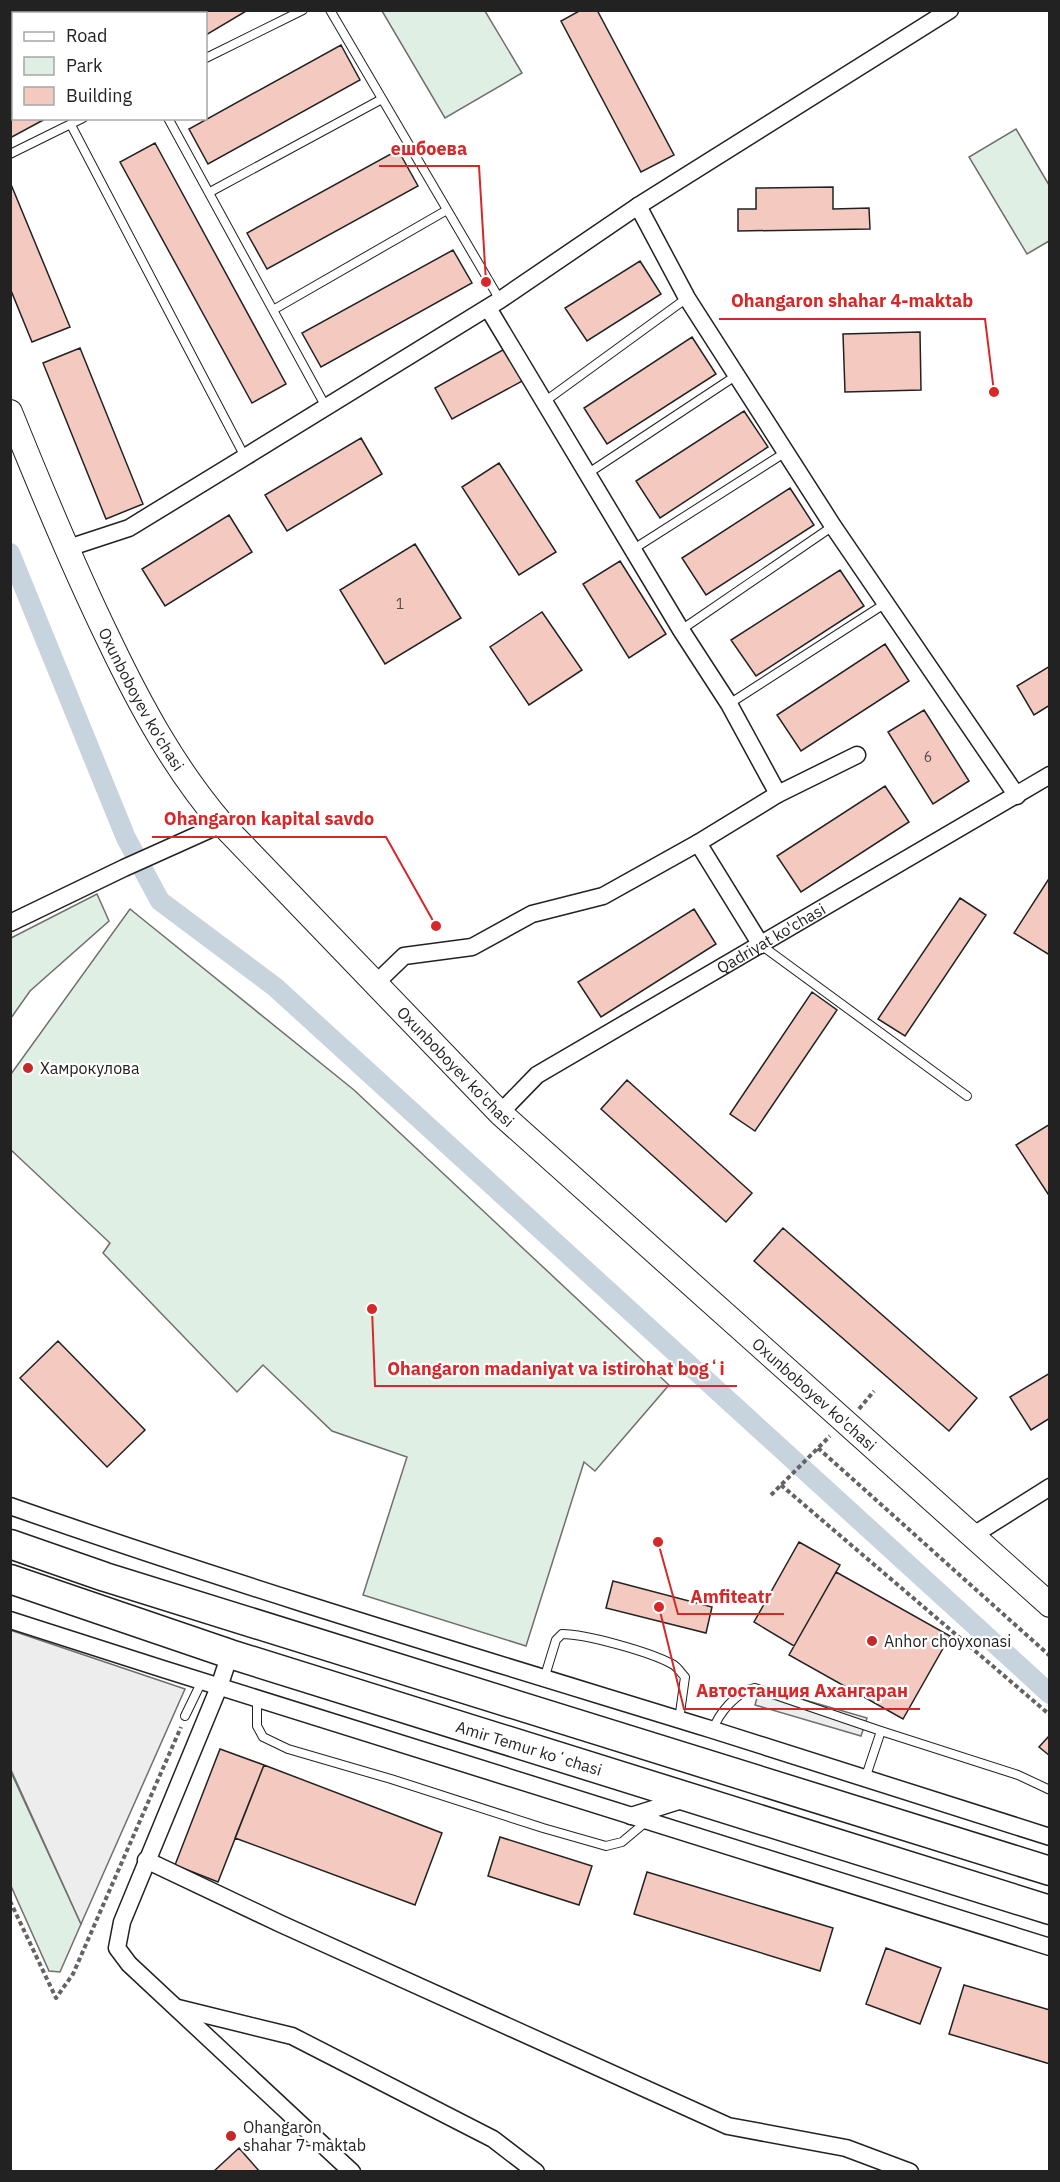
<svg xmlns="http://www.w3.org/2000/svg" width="1060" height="2182" viewBox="0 0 1060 2182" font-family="'IBM Plex Sans',sans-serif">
  <rect width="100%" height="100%" fill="#fff"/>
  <path fill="#e0efe3" stroke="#6f6f6f" stroke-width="1.5" d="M 382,11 L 485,11 L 522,73 L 445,118 Z
    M 1016,129 L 1049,185 L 1049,241 L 1027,254 L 969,157 Z
    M 97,894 L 109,921 L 30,991 L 11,1018 L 11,938 Z
    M 130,909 L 354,1090 L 669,1385 L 595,1471 L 584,1462 L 526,1646 L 363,1595 L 407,1457 L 332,1431 L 263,1365 L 237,1392 L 103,1253 L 110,1243 L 11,1150 L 11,1074 Z
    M 10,1770 L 81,1924 L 60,1972 L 49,1971 L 11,1886 Z"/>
  <path fill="#ededed" stroke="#6f6f6f" stroke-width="1.5" d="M 10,1630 L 185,1689 L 81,1924 L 11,1770 Z
    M 760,1687 L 867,1718 L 861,1736 L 755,1705 Z"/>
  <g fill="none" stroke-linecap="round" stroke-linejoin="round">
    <path stroke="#c7d3dd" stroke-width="20" d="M 10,553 L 126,838 L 160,901 L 275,987 L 1050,1694"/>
  </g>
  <path fill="#f3c9c0" stroke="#222" stroke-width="1.5" d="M 171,10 L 248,10 L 206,35 L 206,14 L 165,14 Z
    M 581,10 L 597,10 L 674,155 L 641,172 L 561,21 Z
    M 341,45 L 360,80 L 208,164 L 189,129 Z
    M 14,96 L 14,118 L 47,118 L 10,138 L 10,98 Z
    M 155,143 L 286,384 L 252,403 L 120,162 Z
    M 398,150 L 418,186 L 267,269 L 247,233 Z
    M 10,182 L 70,327 L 32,342 L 10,288 Z
    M 833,187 L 833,209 L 869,208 L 870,229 L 738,231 L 738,209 L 756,209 L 756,188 Z
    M 453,250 L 472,283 L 321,367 L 302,333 Z
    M 640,261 L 661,294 L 587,341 L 565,308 Z
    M 920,332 L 921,390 L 845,392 L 843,334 Z
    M 692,337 L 716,374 L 607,444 L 584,408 Z
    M 508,347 L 526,379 L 452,419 L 435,388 Z
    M 80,348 L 143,504 L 106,519 L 43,363 Z
    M 744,411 L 768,447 L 660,518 L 636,481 Z
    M 361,438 L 382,474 L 287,531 L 265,495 Z
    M 499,463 L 556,552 L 519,575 L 462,487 Z
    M 790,488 L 814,525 L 706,595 L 682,558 Z
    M 229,515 L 252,552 L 165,606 L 142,569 Z
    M 415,544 L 461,618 L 385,664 L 340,590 Z
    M 620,561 L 666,634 L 629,658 L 583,584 Z
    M 840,570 L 864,606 L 756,676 L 731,640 Z
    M 542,612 L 582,670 L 529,705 L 490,647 Z
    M 885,644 L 909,681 L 801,751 L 777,715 Z
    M 1050,666 L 1050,705 L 1034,715 L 1017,686 Z
    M 924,710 L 969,781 L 933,804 L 888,732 Z
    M 885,786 L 909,822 L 801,892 L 777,856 Z
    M 1050,877 L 1050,951 L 1048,954 L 1014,933 Z
    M 960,898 L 986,915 L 905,1036 L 878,1019 Z
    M 694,909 L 716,944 L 601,1017 L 578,982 Z
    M 812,992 L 837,1010 L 755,1131 L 730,1114 Z
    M 627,1080 L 752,1193 L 726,1222 L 601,1109 Z
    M 1050,1124 L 1050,1197 L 1016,1145 Z
    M 783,1228 L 977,1398 L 949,1431 L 754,1261 Z
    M 58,1341 L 145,1430 L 107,1467 L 20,1378 Z
    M 1050,1373 L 1050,1418 L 1031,1430 L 1010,1397 Z
    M 799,1542 L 840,1565 L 794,1646 L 754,1622 Z
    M 836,1572 L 950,1636 L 903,1719 L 789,1655 Z
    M 613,1581 L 712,1607 L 706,1633 L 606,1608 Z
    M 1050,1735 L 1050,1756 L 1039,1747 Z
    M 220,1749 L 264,1765 L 218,1882 L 175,1865 Z
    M 264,1765 L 442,1833 L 415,1905 L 235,1838 Z
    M 500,1837 L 592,1866 L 579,1905 L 488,1876 Z
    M 647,1872 L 833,1928 L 820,1971 L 634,1914 Z
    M 886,1948 L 941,1968 L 920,2024 L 866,2004 Z
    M 964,1985 L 1050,2010 L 1050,2064 L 949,2034 Z
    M 239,2148 L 260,2172 L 213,2172 Z"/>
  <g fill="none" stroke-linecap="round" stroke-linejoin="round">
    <defs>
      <path id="service" d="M 104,10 L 106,14
        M 330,10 L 500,300
        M 206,58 L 303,10
        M 168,118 L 326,407
        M 71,125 L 245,457
        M 10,154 L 83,118
        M 210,192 L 382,99
        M 273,310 L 447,210
        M 544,402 L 687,298
        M 587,474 L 737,375
        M 632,550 L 786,452
        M 681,630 L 833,526
        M 729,704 L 886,603
        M 761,945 L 967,1096
        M 544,1679 L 556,1640 L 562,1634 C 586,1634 650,1652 672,1664 C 677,1666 681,1673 685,1677 L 679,1720
        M 257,1699 L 257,1726 L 263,1737 L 288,1749 L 391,1779 L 543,1828 L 606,1846 L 622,1842 L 647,1821
        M 185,1716 L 202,1681
        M 713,1730 C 718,1714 737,1691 755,1688 L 881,1731 L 1018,1775 L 1050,1790
        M 865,1779 L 881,1731"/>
      <g id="minor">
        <path d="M 638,206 L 687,298 L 833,526 L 1017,796"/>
        <path d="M 488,308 L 681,630 L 729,704 L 778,794"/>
        <path d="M 65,549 L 129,528 L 245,457 L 500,300 L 638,206 L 950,10"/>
        <path d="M 698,843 L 761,945"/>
        <path d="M 10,923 L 124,868 L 222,824"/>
        <path d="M 376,983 L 404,956 L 472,947 L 532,914 L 603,896 L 698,843 L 778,794 L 857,755"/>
        <path id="s1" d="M 500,1113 L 537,1075 L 1050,775"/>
        <path d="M 10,1506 C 241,1587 476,1657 710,1729 C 823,1764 936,1801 1050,1837"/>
        <path d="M 972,1536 L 1050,1487"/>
        <path d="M 10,1620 L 163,1669 L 1050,1947"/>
        <path d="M 230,1654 L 219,1687 L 122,1922 L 117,1948 L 129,1964 L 352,2172"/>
        <path d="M 631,1816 L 688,1798"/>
        <path d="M 146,1860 L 281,1924 L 728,2126 L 846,2148 L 910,2172"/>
        <path d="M 178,2008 L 292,2036 L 493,2139 L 536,2172"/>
      </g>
      <g id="secondary">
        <path id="s2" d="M 10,412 C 41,489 72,564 108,638 C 140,705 174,768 222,824 L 500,1113 L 1050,1605"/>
      </g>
      <path id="trunk" d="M 10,1544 L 105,1577 L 1050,1871
        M 10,1579 L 230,1654 L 1050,1910"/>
    </defs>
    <use href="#service" stroke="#222" stroke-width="10"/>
    <use href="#minor" stroke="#222" stroke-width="19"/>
    <use href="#secondary" stroke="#222" stroke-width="26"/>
    <use href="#trunk" stroke="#222" stroke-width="31"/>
    <path stroke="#646464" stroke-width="4" stroke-dasharray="4.5 3" stroke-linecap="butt" d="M 859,1409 L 874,1391
      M 818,1448 L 1050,1656
      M 781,1485 L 1050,1715
      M 771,1495 L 830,1436
      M 10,1901 L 56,1998 L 73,1974 L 181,1727"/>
    <use href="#service" stroke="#fff" stroke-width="8"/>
    <use href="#minor" stroke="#fff" stroke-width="16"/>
    <use href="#secondary" stroke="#fff" stroke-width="24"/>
    <use href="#trunk" stroke="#fff" stroke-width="28"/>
  </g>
  <g fill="#c62828" stroke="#fff" stroke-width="2">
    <circle cx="28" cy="1068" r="6"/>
    <circle cx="872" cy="1641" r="6"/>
    <circle cx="231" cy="2136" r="6"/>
  </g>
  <g text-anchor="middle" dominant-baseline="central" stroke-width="4.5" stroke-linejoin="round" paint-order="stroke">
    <g font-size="14" fill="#564c4a">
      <text x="400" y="604">1</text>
      <text x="928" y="757">6</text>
    </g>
    <g font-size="16" fill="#222" stroke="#fff">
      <text stroke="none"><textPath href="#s2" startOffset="316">Oxunboboyev ko'chasi</textPath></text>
      <text stroke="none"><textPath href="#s1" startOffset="324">Qadriyat ko'chasi</textPath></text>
      <text stroke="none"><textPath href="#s2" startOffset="802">Oxunboboyev ko'chasi</textPath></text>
      <text stroke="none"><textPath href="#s2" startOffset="1288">Oxunboboyev ko'chasi</textPath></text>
      <text transform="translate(529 1748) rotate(17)">Amir Temur koʻchasi</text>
    </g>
    <g font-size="16" fill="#222" stroke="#fff" text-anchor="start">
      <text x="40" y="1068">Хамрокулова</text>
      <text x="884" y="1641">Anhor choyxonasi</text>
      <text x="243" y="2127">Ohangaron<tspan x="243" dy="18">shahar 7-maktab</tspan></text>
    </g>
  </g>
  <path fill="none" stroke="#d62828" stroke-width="2" d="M486 282L479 166H379M994 392L985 319H719M436 926L386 837H152M372 1309L375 1386H737M658 1542L678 1614H784M659 1607L684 1709H920"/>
  <g fill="#d62828" stroke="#fff" stroke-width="2">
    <circle cx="486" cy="282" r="6"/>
    <circle cx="994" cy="392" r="6"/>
    <circle cx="436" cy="926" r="6"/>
    <circle cx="372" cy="1309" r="6"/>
    <circle cx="658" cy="1542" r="6"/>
    <circle cx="659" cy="1607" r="6"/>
  </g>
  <g font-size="18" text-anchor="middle" font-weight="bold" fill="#d62828" stroke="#fff" stroke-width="4.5" stroke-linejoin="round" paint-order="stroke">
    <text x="429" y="155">ешбоева</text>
    <text x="852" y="307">Ohangaron shahar 4-maktab</text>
    <text x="269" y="825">Ohangaron kapital savdo</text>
    <text x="556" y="1375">Ohangaron madaniyat va istirohat bogʻi</text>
    <text x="731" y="1603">Amfiteatr</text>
    <text x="802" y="1697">Автостанция Ахангаран</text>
  </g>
  <rect width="1060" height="2182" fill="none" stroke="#222222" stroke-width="24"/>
  <rect x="12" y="12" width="195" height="108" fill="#ffffff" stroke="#a7a7a7" stroke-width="1.5"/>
  <rect x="24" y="32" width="30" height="9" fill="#ffffff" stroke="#a7a7a7" stroke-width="1.5"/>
  <text x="66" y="42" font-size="18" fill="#222222">Road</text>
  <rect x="24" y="57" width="30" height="18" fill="#e0efe3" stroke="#a7a7a7" stroke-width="1.5"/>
  <text x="66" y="72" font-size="18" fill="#222222">Park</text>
  <rect x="24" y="87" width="30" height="18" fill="#f3c9c0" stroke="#a7a7a7" stroke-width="1.5"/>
  <text x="66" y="102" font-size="18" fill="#222222">Building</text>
</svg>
